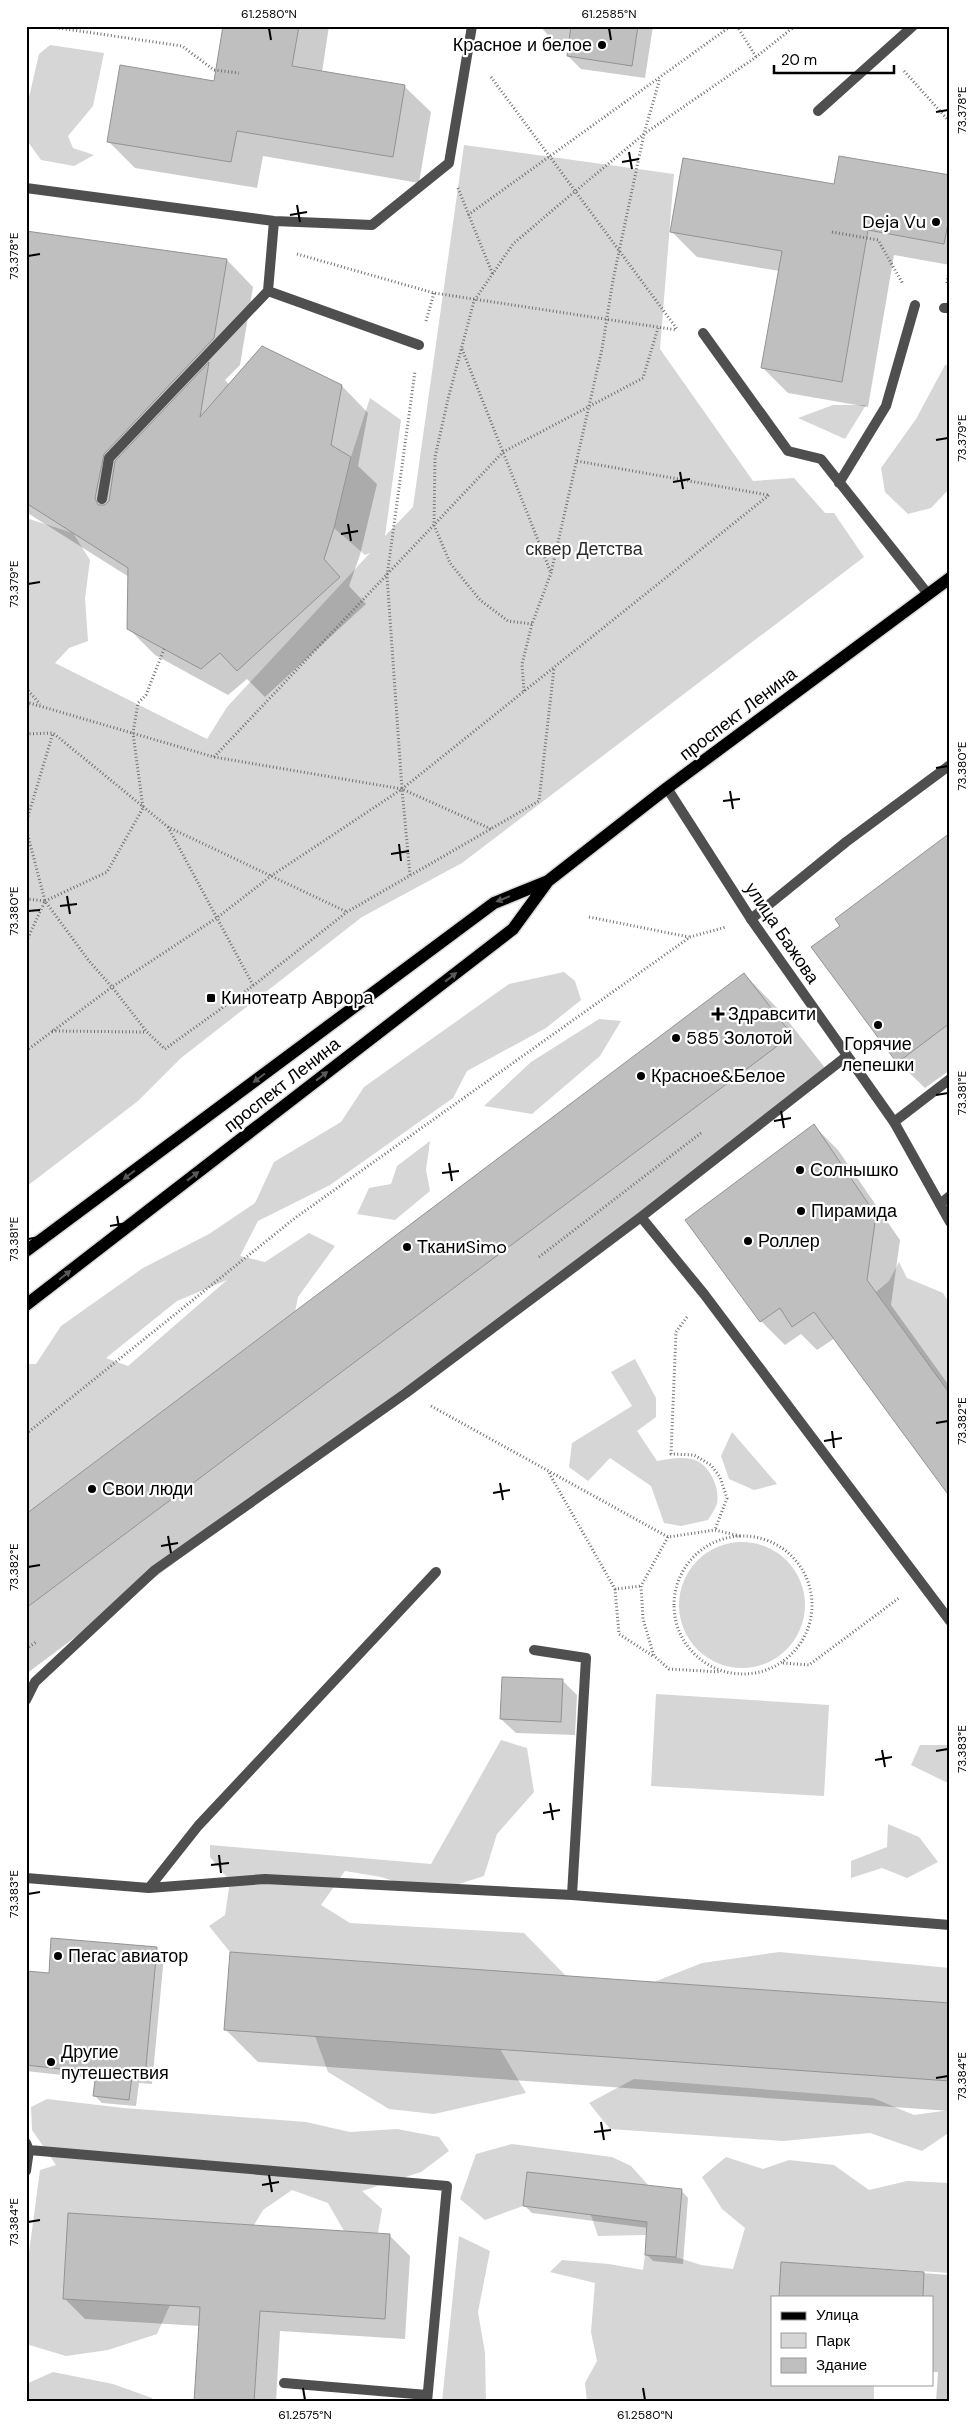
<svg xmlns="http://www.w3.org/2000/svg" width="976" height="2428" viewBox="0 0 976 2428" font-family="'DM Sans',sans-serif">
  <rect width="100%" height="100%" fill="#fff"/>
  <path fill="#d6d6d6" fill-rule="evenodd" d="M 50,45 L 104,53 L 93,106 L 68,136 L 73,148 L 94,155 L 74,166 L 41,160 L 26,139 L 26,110 L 39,54 Z
    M 464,145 L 674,174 L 660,349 L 753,481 L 794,478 L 825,513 L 834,513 L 864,557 L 462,863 L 362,917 L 181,1058 L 138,1101 L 26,1187 L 26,518 L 73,533 L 90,560 L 85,598 L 88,641 L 69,648 L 55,663 L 207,739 L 227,707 L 370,553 L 365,555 L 334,528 L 351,457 L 370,398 L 401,420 L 385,536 L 413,507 Z
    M 945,365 L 950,365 L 950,488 L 931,508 L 908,514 L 885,492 L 881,468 L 916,419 Z
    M 833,405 L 866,405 L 845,439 L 798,418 Z
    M 564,972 L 575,981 L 581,1000 L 546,1028 L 467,1071 L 453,1098 L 330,1185 L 258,1221 L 240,1256 L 265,1262 L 309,1233 L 335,1246 L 298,1297 L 295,1312 L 26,1514 L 26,1364 L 36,1364 L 61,1326 L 143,1268 L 209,1234 L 255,1203 L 274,1162 L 341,1122 L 364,1087 L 509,984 ZM 227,1280 L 128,1366 L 106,1358 L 177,1301 Z
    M 599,1019 L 621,1021 L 600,1056 L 532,1114 L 484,1106 L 531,1062 Z
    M 430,1141 L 426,1170 L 430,1191 L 395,1220 L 357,1214 L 369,1188 L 391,1184 L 397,1166 Z
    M 899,1262 L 907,1278 L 943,1293 L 950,1305 L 950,1394 L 876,1292 L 889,1281 Z
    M 635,1359 L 656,1398 L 656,1417 L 637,1431 L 657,1461 C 670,1459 687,1455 699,1462 C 711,1469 720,1489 717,1503 C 716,1508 711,1515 708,1520 L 681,1526 L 664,1523 L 651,1486 L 610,1458 L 588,1481 L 569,1467 L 572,1443 L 632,1406 L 611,1372 Z
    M 732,1432 L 777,1484 L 754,1490 L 729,1479 L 721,1456 Z
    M679 1605a63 63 0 1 1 126 0a63 63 0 1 1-126 0Z
    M 656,1694 L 829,1705 L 824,1796 L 651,1786 Z
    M 501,1740 L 527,1748 L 534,1792 L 497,1834 L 484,1876 L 431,1893 L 381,1877 L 345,1871 L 321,1905 L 350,1923 L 524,1933 L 566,1976 L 230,1952 L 209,1926 L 225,1915 L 230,1881 L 210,1857 L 210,1845 L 431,1864 Z
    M 920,1745 L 950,1745 L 950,1784 L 911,1765 Z
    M 888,1824 L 919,1837 L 938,1862 L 907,1878 L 882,1868 L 851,1878 L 851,1861 L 887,1847 Z
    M 779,1952 L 950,1968 L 950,2003 L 654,1982 L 702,1963 Z
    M 315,2036 L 500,2049 L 526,2093 L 434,2114 L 389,2109 L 328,2072 Z
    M 634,2079 L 873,2098 L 914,2115 L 950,2110 L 950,2132 L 922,2151 L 870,2133 L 783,2141 L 610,2129 L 589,2103 Z
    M 47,2099 L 124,2108 L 306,2122 L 350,2132 L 397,2129 L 439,2137 L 449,2151 L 421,2172 L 362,2191 L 382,2209 L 378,2233 L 344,2231 L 328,2203 L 292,2190 L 263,2210 L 254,2225 L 69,2213 L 63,2299 L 170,2305 L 157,2334 L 108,2350 L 66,2356 L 26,2344 L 26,2275 L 40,2170 L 56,2165 L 32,2130 L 31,2107 Z
    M 512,2144 L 612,2157 L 631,2166 L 649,2186 L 646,2235 L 598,2236 L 591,2215 L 595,2180 L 527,2172 L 523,2206 L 485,2220 L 460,2199 L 476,2154 Z
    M 726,2157 L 763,2169 L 789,2160 L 834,2165 L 869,2190 L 907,2181 L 950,2183 L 950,2273 L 781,2262 L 779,2297 L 772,2297 L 772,2384 L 874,2384 L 874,2402 L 587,2402 L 585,2383 L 597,2361 L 591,2332 L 595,2283 L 550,2272 L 562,2260 L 609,2264 L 643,2270 L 645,2255 L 676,2257 L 701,2265 L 733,2269 L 745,2228 L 722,2209 L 702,2177 Z
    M 459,2236 L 490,2251 L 478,2312 L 485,2353 L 486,2402 L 442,2402 Z
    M 53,2372 L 113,2384 L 152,2398 L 153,2402 L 26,2402 L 26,2384 Z"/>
  <path fill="#0003" d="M 224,26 L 329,26 L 322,72 L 404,86 L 431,112 L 419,183 L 263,156 L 257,188 L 135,168 L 108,141 L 215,82 Z
    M 540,26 L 653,26 L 645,78 L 581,69 L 568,56 L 570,44 L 553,41 Z
    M 950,176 L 950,265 L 894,255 L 868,407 L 788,393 L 763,368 L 779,271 L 697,257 L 671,231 L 835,186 Z
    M 26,233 L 227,260 L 253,287 L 240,365 L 225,380 L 230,385 L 342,386 L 368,413 L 358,466 L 377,484 L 360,555 L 349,586 L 366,604 L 265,697 L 247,679 L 228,695 L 155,655 L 128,628 L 129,577 L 26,512 Z
    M 950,834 L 950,1070 L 925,1088 L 898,1062 L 842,926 Z
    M 744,974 L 781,1012 L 829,1073 L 26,1674 L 26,1515 Z
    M 814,1126 L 838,1150 L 900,1240 L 891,1305 L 950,1387 L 950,1495 L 835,1338 L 817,1350 L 801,1334 L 785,1345 L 761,1321 L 687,1220 Z
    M 562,1680 L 577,1695 L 575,1735 L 516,1733 L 501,1719 Z
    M 156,1948 L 164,1956 L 152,2084 L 139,2083 L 136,2106 L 102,2103 L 95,2096 L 97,2079 L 26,2071 L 26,1973 L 51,1974 Z
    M 950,2004 L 950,2111 L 258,2062 L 225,2029 Z
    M 681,2190 L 688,2198 L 683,2264 L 653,2261 L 646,2254 L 648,2228 L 532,2213 L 525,2206 Z
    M 389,2235 L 410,2256 L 405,2339 L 280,2331 L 276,2402 L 196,2402 L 200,2326 L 85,2319 L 64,2298 Z
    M 782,2263 L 950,2275 L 950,2402 L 936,2402 L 938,2372 L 932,2372 L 932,2297 L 780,2297 Z"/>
  <path fill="#bfbfbf" stroke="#939393" d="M 223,26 L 299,26 L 292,66 L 405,85 L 393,157 L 237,131 L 231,162 L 107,142 L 120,65 L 214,81 Z
    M 571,26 L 638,26 L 632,66 L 567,56 Z
    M 839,156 L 950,175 L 950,213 L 944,244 L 868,230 L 842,382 L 761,368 L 782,251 L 670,232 L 683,158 L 834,184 Z
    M 26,231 L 227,259 L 214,338 L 104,454 L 95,498 L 98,505 L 105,505 L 109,501 L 115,461 L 209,362 L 200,417 L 262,346 L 342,385 L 331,445 L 351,457 L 334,528 L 324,559 L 340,577 L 237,671 L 220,653 L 201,669 L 127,629 L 128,568 L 26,503 Z
    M 950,833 L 950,1023 L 897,1063 L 811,947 L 840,926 L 835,919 Z
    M 744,973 L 792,1035 L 26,1608 L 26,1514 Z
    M 814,1124 L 876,1215 L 867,1280 L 950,1394 L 950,1497 L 814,1312 L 792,1327 L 780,1308 L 760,1322 L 685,1220 Z
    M 502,1677 L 563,1679 L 561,1722 L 500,1719 Z
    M 51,1938 L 157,1947 L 145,2077 L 132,2076 L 129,2100 L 93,2096 L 96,2073 L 26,2065 L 26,1971 L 49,1973 Z
    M 230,1952 L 950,2003 L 950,2081 L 224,2030 Z
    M 527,2172 L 682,2189 L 676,2257 L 645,2255 L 647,2222 L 523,2206 Z
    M 68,2213 L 390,2234 L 385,2319 L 260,2311 L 254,2402 L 194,2402 L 200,2307 L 63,2299 Z
    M 781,2262 L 924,2272 L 923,2297 L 779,2297 Z"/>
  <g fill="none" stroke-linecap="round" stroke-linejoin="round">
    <defs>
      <path id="primary" d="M 26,1251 L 494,903 L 548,881 L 667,788 L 950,578
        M 26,1305 L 513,929 L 548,881"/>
    </defs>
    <use href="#primary" stroke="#dbdbdb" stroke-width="15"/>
    <path stroke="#717171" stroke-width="3" stroke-dasharray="1 2.5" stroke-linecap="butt" d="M 45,26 L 182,46 L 214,70 L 239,73
      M 737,26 L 756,57
      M 904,71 L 950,122
      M 491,77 L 677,329
      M 458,188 L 493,275
      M 468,215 L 731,26
      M 832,232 L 878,240 L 903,284
      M 297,254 L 434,293 L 677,330
      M 947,283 L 950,266
      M 426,321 L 434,293
      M 462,349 L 551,573
      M 577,461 L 768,495
      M 532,624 L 508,621 L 480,600 L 450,563 L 434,525 L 435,457 L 448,399 L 474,301 L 513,244 L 554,209 L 644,134 L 756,57 L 795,26
      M 26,688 L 40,704
      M 524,691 L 522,664 L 532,624 L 551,573 L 602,349 L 613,280 L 644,134 L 660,78
      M 26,702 L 214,757 L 402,789 L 491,829
      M 26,734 L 53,733 L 168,827 L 347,912
      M 214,757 L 503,452 L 643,378 L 658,328
      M 26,823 L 53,733
      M 168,827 L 253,985
      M 26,828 L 45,901 L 26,942
      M 410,875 L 402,789 L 387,576 L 415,371
      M 26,899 L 45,901 L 89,961 L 112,987 L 147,1032 L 165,1049 L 254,985 L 347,912 L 539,801 L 554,668
      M 45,901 L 107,872 L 143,808 L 133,733 L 138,703 L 146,695 L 164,649
      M 589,917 L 689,937
      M 52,1031 L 146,1032
      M 26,1051 L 112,987 L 218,917 L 271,876 L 402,789 L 769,495
      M 539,1257 L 701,1133
      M 687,1317 L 676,1332 L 671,1454 L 694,1455 L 711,1465 L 720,1477 L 727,1498 L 715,1530
      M 431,1406 L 668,1537 L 715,1530 L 740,1536
      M 26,1434 L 295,1218 L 690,937 L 726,927
      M 549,1473 L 615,1589 L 641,1586
      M674 1605a69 69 0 1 1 138 0a69 69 0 1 1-138 0Z
      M 668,1537 L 641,1586 L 643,1619 L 654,1656 L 669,1669 L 721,1672
      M 615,1589 L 619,1634 L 653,1656
      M 26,1649 L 36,1642
      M 783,1663 L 809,1665 L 899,1598"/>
    <path stroke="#4f4f4f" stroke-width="10" d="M 818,111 L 913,26
      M 26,188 L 274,221 L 372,225 L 449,163 L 472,26
      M 274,221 L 268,291 L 419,345
      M 944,308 L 950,308
      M 703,333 L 788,451 L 821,459 L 928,594
      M 839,483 L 886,406 L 915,305
      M 102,499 L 109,458 L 268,291
      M 751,919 L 846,842 L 950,765
      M 894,1122 L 950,1079
      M 940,1204 L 950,1196
      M 641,1217 L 704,1294 L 950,1621
      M 534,1650 L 586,1658 L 572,1895
      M 26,1700 L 35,1682 L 155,1570 L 406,1393 L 641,1217 L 847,1056
      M 26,1878 L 149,1888 L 198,1826 L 436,1572
      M 149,1888 L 265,1879 L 572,1895 L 950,1925
      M 26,2143 L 29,2150 L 26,2171
      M 29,2150 L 447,2186 L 427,2402
      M 284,2383 L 427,2395"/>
    <path stroke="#4f4f4f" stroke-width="10" d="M 667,788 L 751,919 L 894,1122 L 950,1222"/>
    <use href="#primary" stroke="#000" stroke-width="12"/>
  </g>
  <defs><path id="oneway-solid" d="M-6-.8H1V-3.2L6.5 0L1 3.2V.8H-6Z" transform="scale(1.25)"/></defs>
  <g fill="#595959">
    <use href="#oneway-solid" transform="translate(503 899) rotate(158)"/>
    <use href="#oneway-solid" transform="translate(451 977) rotate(-38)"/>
    <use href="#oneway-solid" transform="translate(322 1076) rotate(-38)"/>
    <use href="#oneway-solid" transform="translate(259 1078) rotate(143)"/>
    <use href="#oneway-solid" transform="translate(129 1175) rotate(143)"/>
    <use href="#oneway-solid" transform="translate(193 1176) rotate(-38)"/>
    <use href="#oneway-solid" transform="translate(65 1275) rotate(-38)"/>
  </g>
  <path fill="none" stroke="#000" stroke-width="2" d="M 269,28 L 271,40M 609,28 L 611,40M 936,112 L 948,110M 629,152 L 632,169M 622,162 L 639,159M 297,205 L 300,222M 290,215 L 307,212M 28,256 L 40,254M 936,440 L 948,438M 680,472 L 683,489M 673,482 L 690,479M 348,524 L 351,541M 341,534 L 358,531M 28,584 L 40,582M 936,768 L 948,766M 730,791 L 733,809M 723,801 L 740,799M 399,844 L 401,861M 391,854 L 409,851M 67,896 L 70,914M 60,906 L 77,904M 28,911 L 40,910M 936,1095 L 948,1093M 781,1111 L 784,1128M 774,1121 L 791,1118M 449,1163 L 452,1181M 442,1173 L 459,1171M 117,1216 L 120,1233M 110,1226 L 127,1223M 28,1239 L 40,1237M 936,1423 L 948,1421M 832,1431 L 834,1448M 824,1441 L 842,1438M 500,1483 L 503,1500M 493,1493 L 510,1490M 168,1536 L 171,1553M 161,1546 L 178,1543M 28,1567 L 40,1565M 882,1750 L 885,1767M 936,1751 L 948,1749M 875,1760 L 892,1757M 550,1803 L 553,1820M 543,1813 L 560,1810M 219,1855 L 221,1873M 211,1865 L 229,1863M 28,1894 L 40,1892M 936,2078 L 948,2076M 601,2122 L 604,2140M 594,2132 L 611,2130M 269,2175 L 272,2192M 262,2185 L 279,2182M 28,2222 L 40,2220M 303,2388 L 305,2400M 643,2388 L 645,2400"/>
  <g fill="#000" stroke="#fff" stroke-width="2">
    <circle cx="602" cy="45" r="5"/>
    <circle cx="936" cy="222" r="5"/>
    <rect x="206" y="993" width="10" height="10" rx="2.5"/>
    <path d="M715.5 1006.5h5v5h5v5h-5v5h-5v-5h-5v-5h5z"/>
    <circle cx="878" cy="1025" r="5"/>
    <circle cx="676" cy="1038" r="5"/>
    <circle cx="641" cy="1076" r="5"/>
    <circle cx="800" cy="1170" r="5"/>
    <circle cx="801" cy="1211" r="5"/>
    <circle cx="748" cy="1241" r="5"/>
    <circle cx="407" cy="1247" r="5"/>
    <circle cx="92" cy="1489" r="5"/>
    <circle cx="58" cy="1956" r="5"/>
    <circle cx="51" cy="2062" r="5"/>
  </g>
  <g text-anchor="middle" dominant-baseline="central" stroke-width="4.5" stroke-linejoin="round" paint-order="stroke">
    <g font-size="18" fill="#000" stroke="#fff" text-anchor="start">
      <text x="592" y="45" text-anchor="end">Красное и белое</text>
      <text x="926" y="222" text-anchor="end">Deja Vu</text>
      <text x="221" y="998">Кинотеатр Аврора</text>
      <text x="728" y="1014">Здравсити</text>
      <text x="686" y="1038">585 Золотой</text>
      <text x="878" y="1044" text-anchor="middle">Горячие<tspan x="878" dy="21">лепешки</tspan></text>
      <text x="651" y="1076">Красное&amp;Белое</text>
      <text x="810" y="1170">Солнышко</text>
      <text x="811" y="1211">Пирамида</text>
      <text x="758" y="1241">Роллер</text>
      <text x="417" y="1247">ТканиSimo</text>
      <text x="102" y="1489">Свои люди</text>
      <text x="68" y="1956">Пегас авиатор</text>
      <text x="61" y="2052">Другие<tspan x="61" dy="21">путешествия</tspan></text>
    </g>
    <g font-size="18" fill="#2d2d2d" stroke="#fff">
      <text x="584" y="549">сквер Детства</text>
    </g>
    <g font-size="18" fill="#000" stroke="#fff">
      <text transform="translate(738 714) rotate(-37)">проспект Ленина</text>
      <text transform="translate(782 933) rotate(56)">улица Бажова</text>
      <text transform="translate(282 1085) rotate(-38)">проспект Ленина</text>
    </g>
  </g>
  <rect width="976" height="2428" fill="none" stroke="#ffffff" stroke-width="55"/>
  <rect x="771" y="2296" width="162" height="90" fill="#ffffff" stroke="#999999"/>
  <rect x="781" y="2312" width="25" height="8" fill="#000000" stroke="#999999"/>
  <text x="816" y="2320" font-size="15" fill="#000000">Улица</text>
  <rect x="781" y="2333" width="25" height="15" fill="#d6d6d6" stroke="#999999"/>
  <text x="816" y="2346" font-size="15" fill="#000000">Парк</text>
  <rect x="781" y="2358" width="25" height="15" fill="#bfbfbf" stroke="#999999"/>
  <text x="816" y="2370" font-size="15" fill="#000000">Здание</text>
  <path d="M774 65v8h120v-8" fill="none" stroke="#000000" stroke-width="2.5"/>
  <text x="781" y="65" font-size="15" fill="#000000" stroke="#ffffff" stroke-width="4" paint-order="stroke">20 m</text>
  <rect x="28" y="28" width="920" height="2372" fill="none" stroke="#000" stroke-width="2"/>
  <g font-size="12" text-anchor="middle" fill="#000">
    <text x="269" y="18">61.2580°N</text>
    <text x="609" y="18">61.2585°N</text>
    <text transform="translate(962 110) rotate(-90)" y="4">73.378°E</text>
    <text transform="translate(14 256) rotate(-90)" y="4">73.378°E</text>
    <text transform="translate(962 438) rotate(-90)" y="4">73.379°E</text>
    <text transform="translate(14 584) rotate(-90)" y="4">73.379°E</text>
    <text transform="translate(962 766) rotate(-90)" y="4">73.380°E</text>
    <text transform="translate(14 911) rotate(-90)" y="4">73.380°E</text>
    <text transform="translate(962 1093) rotate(-90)" y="4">73.381°E</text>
    <text transform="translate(14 1239) rotate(-90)" y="4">73.381°E</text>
    <text transform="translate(962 1421) rotate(-90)" y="4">73.382°E</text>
    <text transform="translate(14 1567) rotate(-90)" y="4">73.382°E</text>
    <text transform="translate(962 1749) rotate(-90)" y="4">73.383°E</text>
    <text transform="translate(14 1894) rotate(-90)" y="4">73.383°E</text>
    <text transform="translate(962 2076) rotate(-90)" y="4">73.384°E</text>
    <text transform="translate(14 2222) rotate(-90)" y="4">73.384°E</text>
    <text x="305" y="2419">61.2575°N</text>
    <text x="645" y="2419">61.2580°N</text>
  </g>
</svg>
